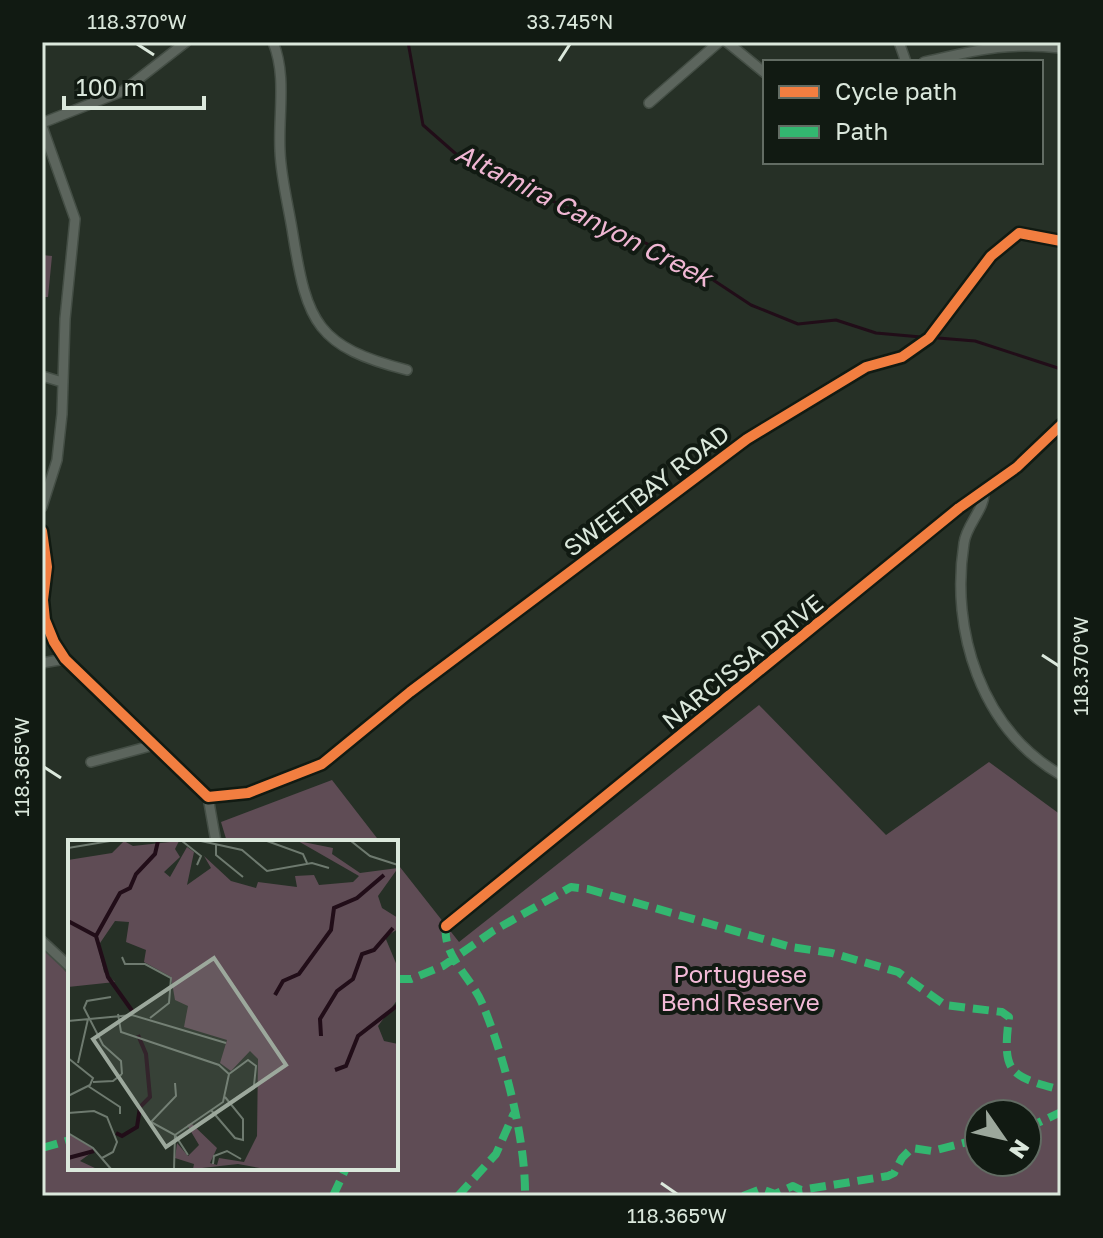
<svg xmlns="http://www.w3.org/2000/svg" width="1103" height="1238" viewBox="0 0 1103 1238" font-family="'Golos Text',sans-serif">
  <rect width="100%" height="100%" fill="#263026"/>
  <path fill="#5f4c55" fill-rule="evenodd" d="M 42,255 L 52,256 L 48,297 L 42,297 Z
    M 759,705 L 886,835 L 989,762 L 1061,815 L 1061,1196 L 42,1196 L 42,946 L 70,976 L 70,1168 L 396,1168 L 396,862 L 459,942 ZM 979,1114 L 1027,1114 L 1027,1162 L 979,1162 Z
    M 332,780 L 380,842 L 227,842 L 221,822 Z"/>
  <g fill="none" stroke-linecap="round" stroke-linejoin="round">
    <path stroke="#210d18" stroke-width="3" d="M 408,42 L 423,125 L 464,161 L 683,260 L 751,305 L 798,324 L 836,320 L 876,333 L 921,337
      M 938,338 L 975,341 L 1061,369"/>
    <defs>
      <path id="street" d="M 273,42 C 287,76 278,115 280,151 C 281,179 289,208 293,235 C 307,323 317,347 407,370
        M 727,42 L 765,73
        M 899,42 L 906,62
        M 924,62 C 978,50 1005,42 1061,48
        M 649,103 L 719,42
        M 42,123 L 123,91 L 186,42
        M 42,126 L 75,219 L 65,319 L 62,414 L 57,460 L 42,507
        M 42,376 L 62,382
        M 984,492 C 985,509 966,525 964,543 C 950,631 981,729 1061,775
        M 42,531 L 47,567 L 43,600 L 45,620 L 54,642 L 65,659 L 208,797 L 248,793 L 322,764 L 410,692 L 747,439 L 866,367 L 902,357 L 929,338 L 991,256 L 1019,233 L 1061,241
        M 42,663 L 65,659
        M 91,762 L 154,745
        M 208,797 L 216,842
        M 446,926 L 959,508 L 1017,467 L 1061,425
        M 42,941 L 70,967"/>
    </defs>
    <use href="#street" stroke="#444e45" stroke-width="12"/>
    <use href="#street" stroke="#5c655d" stroke-width="9"/>
    <path stroke="#33b770" stroke-width="8" stroke-dasharray="16 8" stroke-linecap="butt" d="M 446,926 C 442,956 471,977 482,1003 C 504,1055 526,1140 525,1196
      M 396,979 L 411,979 L 443,966 L 493,931 L 571,887 L 588,889 L 791,947 L 832,953 L 898,972 L 945,1005 L 1002,1012 L 1009,1017 C 1002,1073 1009,1076 1061,1090
      M 1027,1128 L 1061,1112
      M 42,1148 L 70,1140
      M 333,1196 L 346,1168
      M 458,1196 L 496,1154 L 514,1113
      M 743,1196 L 761,1189 L 775,1194 L 793,1186 L 801,1190 L 888,1176 L 894,1173 L 902,1158 L 912,1148 L 932,1151 L 979,1139"/>
    <defs>
      <path id="cycleway" d="M 42,531 L 47,567 L 43,600 L 45,620 L 54,642 L 65,659 L 208,797 L 248,793 L 322,764 L 410,692 L 747,439 L 866,367 L 902,357 L 929,338 L 991,256 L 1019,233 L 1061,241
        M 446,926 L 959,508 L 1017,467 L 1061,425"/>
    </defs>
    <use href="#cycleway" stroke="#111a12" stroke-width="15"/>
    <use href="#cycleway" stroke="#f27e40" stroke-width="10"/>
  </g>
  <path fill="none" stroke="#dbe8dc" stroke-width="3" d="M 137,44 L 154,55M 559,61 L 570,44M 1042,655 L 1059,666M 44,767 L 61,778M 661,1183 L 677,1194"/>
  <g text-anchor="middle" dominant-baseline="central" stroke-width="8" stroke-linejoin="round" paint-order="stroke">
    <g font-size="24" fill="#dbe8dc" stroke="#111a12">
      <text transform="translate(646 490) rotate(-37)">SWEETBAY ROAD</text>
      <text transform="translate(742 661) rotate(-39)">NARCISSA DRIVE</text>
    </g>
    <g font-size="24" fill="#f3bad7" stroke="#111a12">
      <text x="740" y="973">Portuguese<tspan x="740" dy="28">Bend Reserve</tspan></text>
    </g>
    <g font-size="26" font-style="italic" fill="#efb6d3" stroke="#111a12">
      <text transform="translate(584 215) rotate(27)">Altamira Canyon Creek</text>
    </g>
  </g>
  <g transform="translate(68 840)">
    <rect width="330" height="330" fill="#263026"/>
    <path d="M 56,1 L 65,6 L 111,1 L 107,9 L 112,17 L 96,32 L 102,37 L 119,7 L 126,12 L 119,45 L 143,28 L 136,16 L 163,41 L 188,48 L 190,42 L 229,47 L 227,36 L 246,35 L 251,45 L 285,42 L 291,36 L 230,1 L 265,8 L 264,14 L 292,33 L 330,28 L 310,56 L 314,68 L 330,78 L 330,89 L 317,97 L 330,128 L 330,159 L 310,186 L 316,201 L 330,204 L 330,329 L 197,329 L 170,324 L 125,329 L 126,324 L 107,318 L 109,303 L 120,316 L 131,305 L 119,285 L 123,283 L 149,308 L 142,323 L 149,325 L 151,318 L 176,322 L 189,296 L 190,219 L 182,211 L 163,231 L 152,223 L 159,200 L 116,187 L 120,166 L 107,160 L 103,137 L 76,122 L 78,110 L 58,102 L 61,82 L 47,81 L 30,106 L 36,132 L 47,142 L 0,147 L 0,20 L 44,13 ZM 0,293 L 27,310 L 12,321 L 29,329 L 0,329 Z" fill="#5f4c55"/>
    <path fill="none" stroke="#210d18" stroke-width="4" d="M 0,81 L 28,96M 207,155 L 215,141 L 231,134 L 263,90 L 266,68 L 289,58 L 316,35M 65,172 L 40,137 L 28,96 L 52,53 L 62,48 L 68,34 L 87,14 L 90,1M 253,196 L 252,179 L 269,151 L 285,139 L 294,114 L 306,110 L 325,88M 267,230 L 278,226 L 290,196 L 330,165M 48,293 L 54,296 L 69,287 L 72,267 L 82,257 L 78,214 L 70,195M 0,318 L 26,311"/>
    <path fill="none" stroke="#6e7a6f" stroke-width="2" d="M 114,1 L 133,16 L 129,25M 133,1 L 174,10 L 199,31 L 244,23 L 261,28M 199,1 L 235,14 L 239,23M 283,1 L 302,16 L 330,25M 148,5 L 148,15 L 175,37M 0,8 L 42,1M 54,117 L 57,124 L 77,124 L 103,138 L 101,163 L 82,178M 43,157 L 19,161 L 16,168 L 35,205 L 53,221 L 54,234M 50,174 L 53,192 L 151,225 L 161,234 L 155,262 L 107,295 L 106,329M 0,181 L 64,175 L 158,203M 0,218 L 25,238 L 22,245 L 0,256M 10,223 L 20,179M 161,234 L 180,220 L 188,226 L 186,245M 25,242 L 45,241 L 54,234M 107,243 L 108,256 L 83,282 L 107,295 L 120,315M 20,246 L 52,267 L 52,274M 143,270 L 167,298 L 175,300 L 175,279 L 157,257M 0,273 L 26,271 L 39,277 L 49,302 L 45,312 L 34,318M 0,293 L 25,308 L 43,329M 145,324 L 146,316 L 159,311 L 173,319"/>
    <path fill="#9ca89c" fill-opacity="0.15" stroke="#9ca89c" stroke-width="4" d="M 146,118 L 218,225 L 98,307 L 25,199 Z"/>
    <rect width="330" height="330" fill="none" stroke="#dbe8dc" stroke-width="4"/>
  </g>
  <rect width="1103" height="1238" fill="none" stroke="#111a12" stroke-width="88"/>
  <rect x="763" y="60" width="280" height="104" fill="#111a12" stroke="#626c63" stroke-width="2"/>
  <rect x="779" y="86" width="40" height="12" fill="#f27e40" stroke="#626c63" stroke-width="2"/>
  <text x="835" y="100" font-size="24" fill="#dbe8dc">Cycle path</text>
  <rect x="779" y="126" width="40" height="12" fill="#33b770" stroke="#626c63" stroke-width="2"/>
  <text x="835" y="140" font-size="24" fill="#dbe8dc">Path</text>
  <g transform="translate(1003 1138) rotate(124)"><circle r="38" fill="#111a12" stroke="#626c63" stroke-width="2"/>
  <path d="M0-6L14 30L0 20L-14 30Z" fill="#9ca89c"/>
  <text y="-12" font-size="22" font-weight="bold" text-anchor="middle" fill="#dbe8dc">N</text>
  </g>
  <path d="M64 96v12h140v-12" fill="none" stroke="#dbe8dc" stroke-width="4"/>
  <text x="76" y="96" font-size="24" fill="#dbe8dc" stroke="#111a12" stroke-width="6" paint-order="stroke">100 m</text>
  <rect x="44" y="44" width="1015" height="1150" fill="none" stroke="#dbe8dc" stroke-width="3"/>
  <g font-size="20" text-anchor="middle" fill="#dbe8dc">
    <text x="137" y="29">118.370°W</text>
    <text x="570" y="29">33.745°N</text>
    <text transform="translate(1081 666) rotate(-90)" y="7">118.370°W</text>
    <text transform="translate(22 767) rotate(-90)" y="7">118.365°W</text>
    <text x="677" y="1223">118.365°W</text>
  </g>
</svg>
